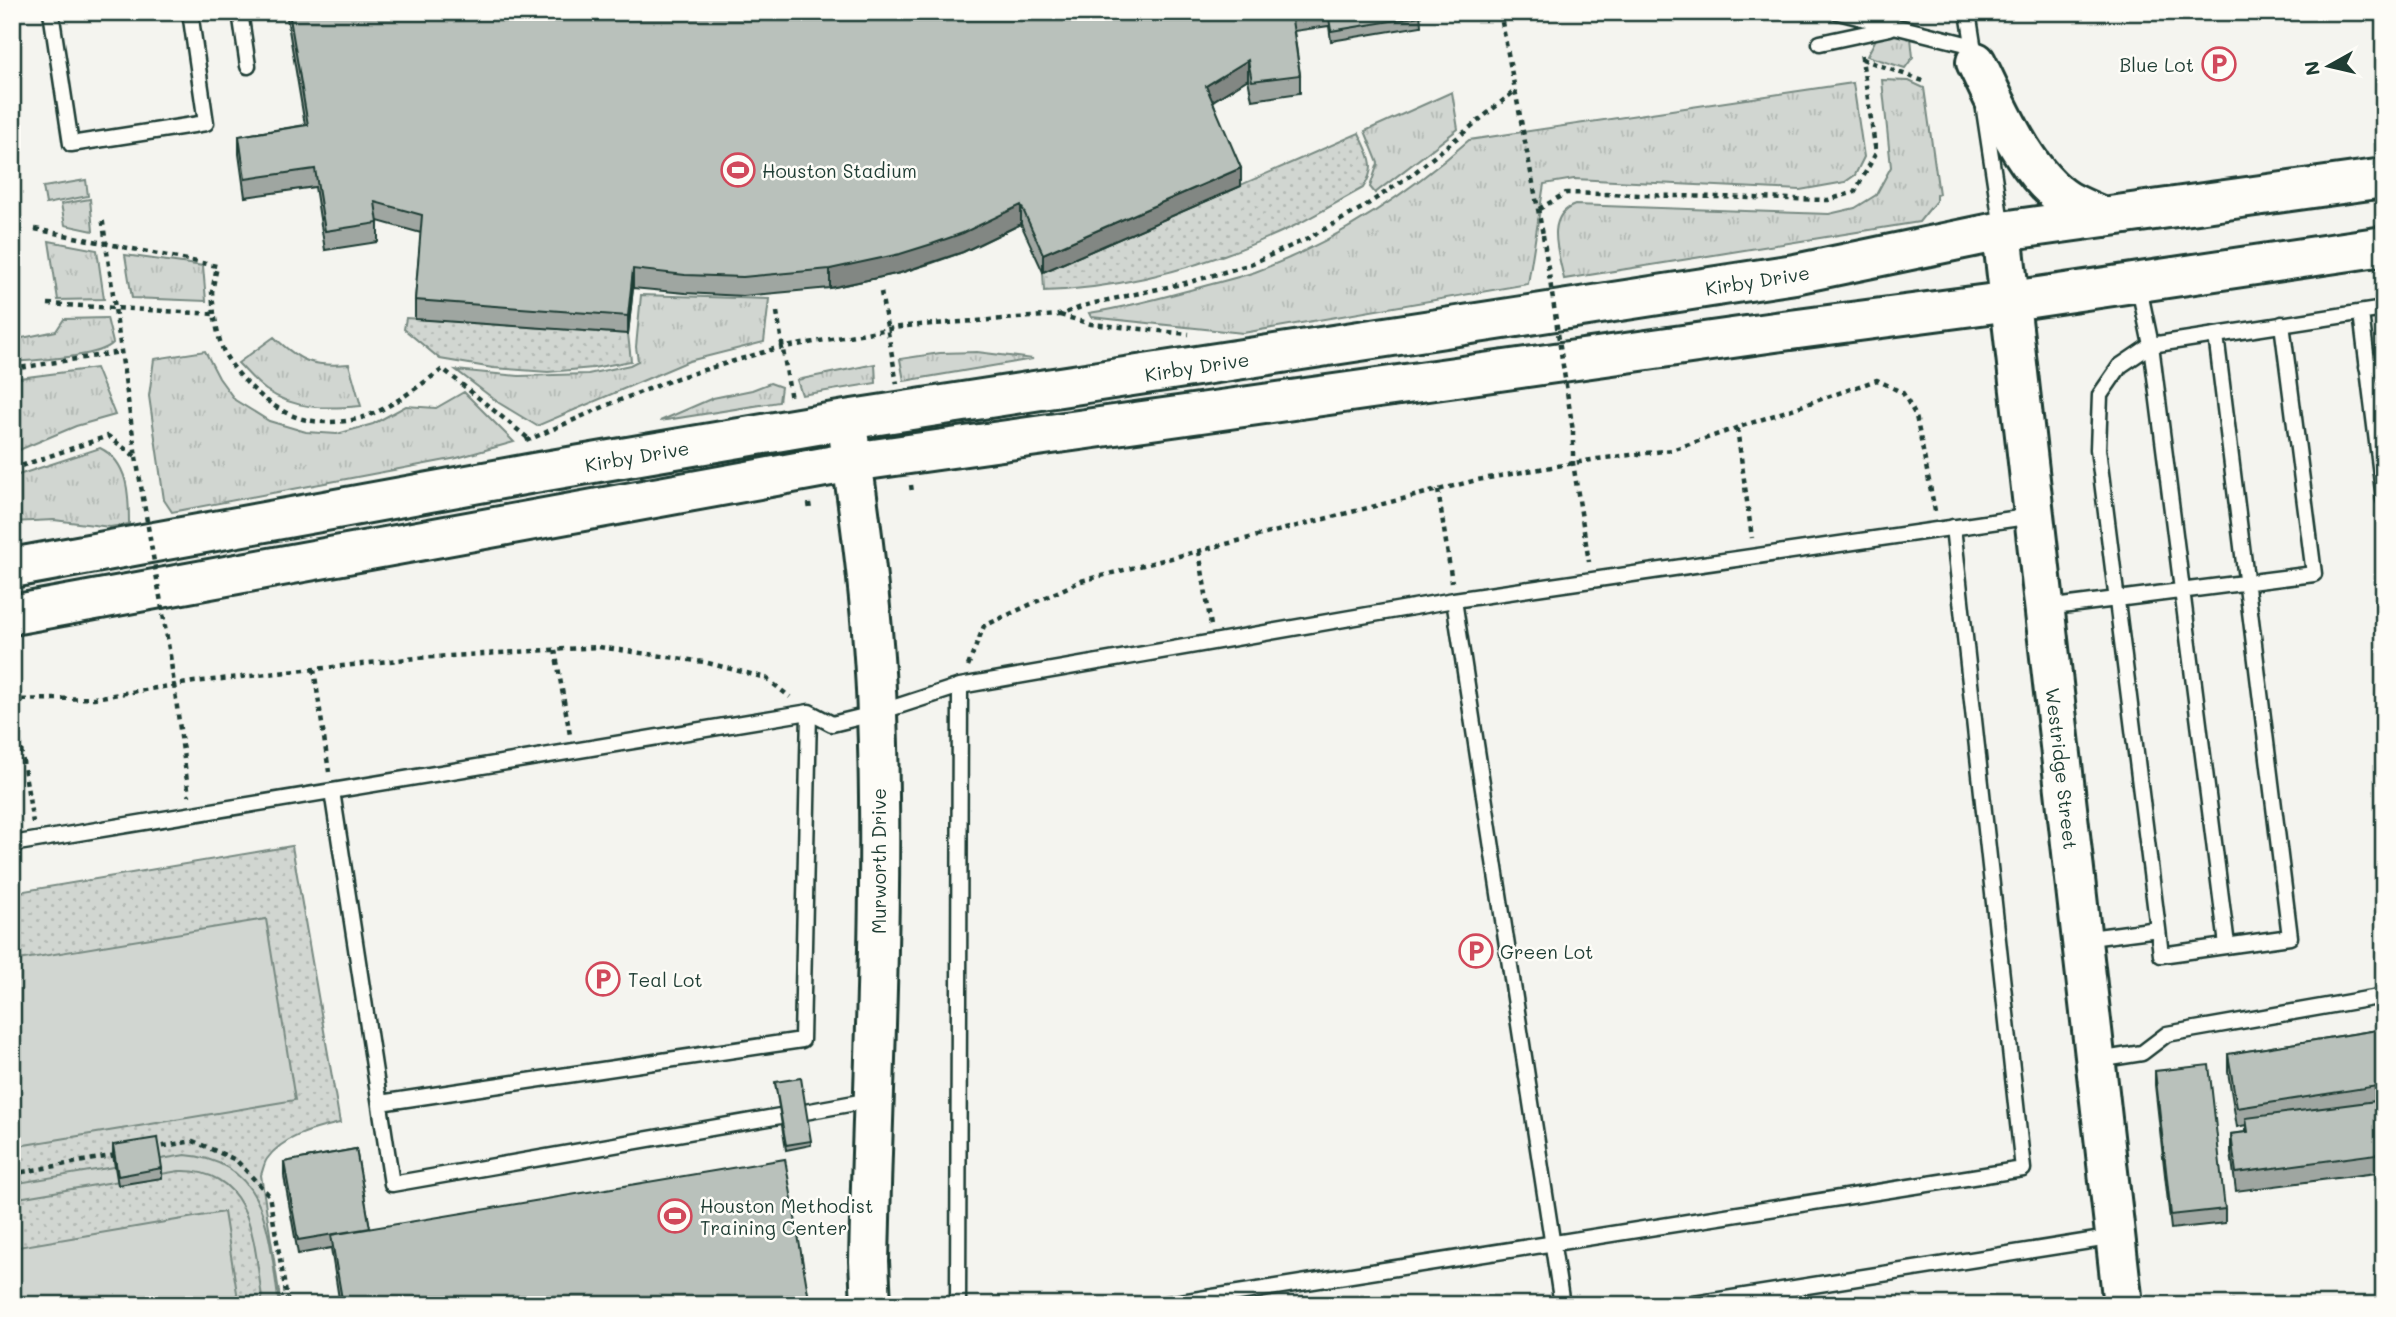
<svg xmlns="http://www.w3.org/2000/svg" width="2396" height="1317" viewBox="0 0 2396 1317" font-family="Mali,sans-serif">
  <defs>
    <pattern id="grass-tufts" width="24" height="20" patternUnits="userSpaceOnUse" patternTransform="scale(1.75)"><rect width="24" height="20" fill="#d1d6d1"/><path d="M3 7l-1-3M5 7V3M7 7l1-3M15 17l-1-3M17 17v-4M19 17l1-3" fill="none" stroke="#b3b9b4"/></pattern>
    <pattern id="park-dots" width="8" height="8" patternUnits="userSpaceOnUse" patternTransform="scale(1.75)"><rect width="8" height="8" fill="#d1d6d1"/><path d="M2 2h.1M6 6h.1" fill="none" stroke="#b3b9b4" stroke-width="1.8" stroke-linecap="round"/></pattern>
  </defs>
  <rect width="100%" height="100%" fill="#f4f4ef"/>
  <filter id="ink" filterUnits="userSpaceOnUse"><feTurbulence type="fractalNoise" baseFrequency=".0143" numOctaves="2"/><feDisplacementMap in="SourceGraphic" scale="14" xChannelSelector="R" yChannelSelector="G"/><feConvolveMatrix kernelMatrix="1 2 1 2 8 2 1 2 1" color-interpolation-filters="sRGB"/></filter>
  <g filter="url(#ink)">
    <path fill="url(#grass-tufts)" stroke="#788a82" stroke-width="2" d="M 1889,33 L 1911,38 L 1913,57 L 1905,68 L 1867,56 L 1876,39 Z
      M 1882,80 L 1909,81 L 1924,88 L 1939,194 L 1936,195 L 1936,201 L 1919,222 L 1564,279 C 1559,254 1544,216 1575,205 L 1829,214 L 1855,208 L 1876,195 L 1891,167 Z
      M 1853,83 L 1864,157 L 1855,175 L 1845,182 L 1800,190 L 1574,179 L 1544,184 L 1528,284 L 1243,333 L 1091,317 L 1089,313 C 1128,307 1169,296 1208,285 C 1223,281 1240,277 1255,272 C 1333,243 1406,195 1469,140 Z
      M 1452,92 L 1458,129 L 1375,193 L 1370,187 L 1378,163 L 1365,131 Z
      M 86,180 L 88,196 L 46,204 L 43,187 Z
      M 90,199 L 93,231 L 65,225 L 61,204 Z
      M 49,241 L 97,250 L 104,299 L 58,300 Z
      M 125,255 L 203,266 L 206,301 L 132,298 Z
      M 641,295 L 769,299 L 764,342 L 689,361 L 537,426 L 499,403 L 456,370 L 519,376 L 588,374 L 630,365 L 638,361 L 636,347 Z
      M 107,318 L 113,343 C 99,358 34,360 12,362 L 12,340 L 56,331 L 64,319 Z
      M 274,337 C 300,362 313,367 349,364 L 361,406 C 327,409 295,410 266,390 C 256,383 247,372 238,363 Z
      M 205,351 L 219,378 L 235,400 L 269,421 L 306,432 L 337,434 L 373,424 L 406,406 L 436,408 L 464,392 L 514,442 L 457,458 L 172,512 L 164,500 L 149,396 L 154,359 Z
      M 977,352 L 1033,359 L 904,381 L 900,359 L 940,353 Z
      M 875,364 L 876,383 L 802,395 L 797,380 Z
      M 96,368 L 115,415 L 76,426 L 12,453 L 12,379 Z
      M 770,383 L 781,387 L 779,402 L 660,421 L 713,398 L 752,390 Z
      M 100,448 C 129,462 129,496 129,524 L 110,527 L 54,520 L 12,522 L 12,477 Z"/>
    <path fill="url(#park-dots)" stroke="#788a82" stroke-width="2" d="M 1359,133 C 1369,155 1378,166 1363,188 C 1339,201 1316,215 1292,227 C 1215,263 1129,288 1044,291 L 1043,272 Z
      M 406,318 L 628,334 L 631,361 L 593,368 L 548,372 L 493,368 L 440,359 L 404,329 Z
      M 292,846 L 340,1123 C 315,1129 283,1136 267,1159 C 264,1163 263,1170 261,1175 L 281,1305 L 12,1305 L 12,893 Z"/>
    <path fill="#d1d6d1" stroke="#788a82" stroke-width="2" d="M 266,919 L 295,1100 L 12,1147 L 12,961 Z
      M 185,1155 C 270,1162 269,1238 279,1305 L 263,1305 C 254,1249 256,1168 179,1171 L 12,1199 L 12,1184 Z
      M 224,1212 L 239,1305 L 12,1305 L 12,1248 Z"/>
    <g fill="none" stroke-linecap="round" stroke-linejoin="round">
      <defs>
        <path id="lane" d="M 51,12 L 71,144 L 206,123 L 190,12
          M 240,12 L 248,66
          M 1838,12 L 1974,46
          M 1968,12 L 1976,63
          M 1820,43 L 1890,28
          M 1984,110 L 2002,229
          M 2138,283 L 2151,345 L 2227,945
          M 2361,313 L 2384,499
          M 2367,367 L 2384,364
          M 1454,600 L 1562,1305
          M 2046,608 L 2314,574 L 2282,324
          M 332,791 L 392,1184 L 780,1116
          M 12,844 L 809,712 L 832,724 L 877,713 L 960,686 L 1454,600 L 2033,516
          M 2158,929 L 2161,955 L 2290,937 L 2216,335
          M 2082,939 L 2158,929 L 2098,449 L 2100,395 L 2120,366 L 2151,345 L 2384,309
          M 2098,1060 L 2142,1053 L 2167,1034 L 2384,996
          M 380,1103 L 802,1040 L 809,712
          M 805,1112 L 871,1100
          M 958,1305 L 960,686
          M 1162,1305 L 2023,1169 L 1953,527
          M 1688,1305 L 2115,1237"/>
        <g id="secondary">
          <path d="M 1976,62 C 1998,106 2025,175 2068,201 C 2079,207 2091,212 2103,217"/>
          <path id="s1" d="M 2002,231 L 2123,1305"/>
          <path d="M 849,439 C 862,530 874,622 877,714 C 884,896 873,1078 869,1261 L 871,1305"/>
          <path id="s2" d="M 12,568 L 534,473 L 846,420 L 1795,274 L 2002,231 L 2384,178"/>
          <path d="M 12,615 L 852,462 L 1775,332 L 2011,301 L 2384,246"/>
        </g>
      </defs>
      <use href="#lane" stroke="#1f3d34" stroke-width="19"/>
      <use href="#secondary" stroke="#1f3d34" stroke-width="44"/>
      <path stroke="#1f3d34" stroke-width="4.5" stroke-dasharray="5 5" stroke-linecap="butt" d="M 1500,12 L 1543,235
        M 1862,59 L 1926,82
        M 1539,209 L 1566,193 L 1828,200 L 1855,192 L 1876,153 L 1861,52
        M 35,229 L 217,266 L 212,292 L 214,314
        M 881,292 L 897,384
        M 48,304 L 214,314 C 217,327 219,344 226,356 C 240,380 272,410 299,418 C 317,424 346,423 364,417 C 393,407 418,386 443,369 L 529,439
        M 777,312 L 791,400
        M 1060,315 L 1091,324 L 1189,334
        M 12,369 L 121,352
        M 1737,428 L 1752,538
        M 1573,431 L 1573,463 L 1589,562
        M 526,441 L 610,404 L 677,378 L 774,349 L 906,326 L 1059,315 L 1090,304 L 1190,282 L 1248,265 L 1307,239 L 1362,208 L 1414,173 L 1516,90
        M 12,469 L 108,436 L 136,457 L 102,216
        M 911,485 L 912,492
        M 1438,490 L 1452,582
        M 809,503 L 810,510
        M 1199,551 L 1211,626
        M 555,650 L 570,735
        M 170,655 L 189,796
        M 968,666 L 984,626 L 1081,581 L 1477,480 L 1597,459 L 1672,450 L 1877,380 L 1903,393 L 1916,416 L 1935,511
        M 314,669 L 329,772
        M 12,700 L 94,698 L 194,682 L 417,658 L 599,647 L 704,662 L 766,678 L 790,697
        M 13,700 L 33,823
        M 153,1148 L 193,1141 L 236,1160 L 269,1195 L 288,1305
        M 12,1174 L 116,1155"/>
      <use href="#lane" stroke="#fdfcf7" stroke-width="14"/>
      <use href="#secondary" stroke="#fdfcf7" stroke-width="38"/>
      <path stroke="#1f3d34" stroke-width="4.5" stroke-dasharray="5 5" stroke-linecap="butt" d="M 1543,235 L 1573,431
        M 136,457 L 170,655"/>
    </g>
    <path fill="#9fa6a1" stroke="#1f3d34" stroke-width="2" d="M 286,12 L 1420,12 L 1421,26 L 1331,41 L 1329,26 L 1294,31 L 1300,75 L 1300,93 L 1252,100 L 1248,79 L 1213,101 L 1241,186 L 1043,272 L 1021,224 L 963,252 L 932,263 L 900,273 L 830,288 L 743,296 L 685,293 L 633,288 L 628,334 L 415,319 L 415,300 L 421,233 L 378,221 L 378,242 L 325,250 L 315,187 L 245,197 L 239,154 L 239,136 L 305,125 Z
      M 2384,1029 L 2384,1172 L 2236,1191 L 2231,1153 L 2231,1134 L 2246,1132 L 2246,1125 L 2237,1127 L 2228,1072 L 2228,1054 Z
      M 2155,1071 L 2225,1209 L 2225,1223 L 2171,1229 L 2155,1085 Z
      M 775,1082 L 811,1141 L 811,1145 L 786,1150 Z
      M 113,1145 L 162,1168 L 162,1178 L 118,1185 L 113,1155 Z
      M 356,1149 L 370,1229 L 810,1305 L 340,1305 L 331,1248 L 298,1254 L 284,1176 L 284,1162 Z"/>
    <path fill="#828783" stroke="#1f3d34" stroke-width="2" d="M 1248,60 L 1248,79 L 1206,105 L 1206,86 Z
      M 1241,168 L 1241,186 L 1043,272 L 1043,254 Z
      M 1021,205 L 1021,224 L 963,252 L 900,273 L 830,288 L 830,269 Z
      M 633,269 L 633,288 L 628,334 L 628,316 Z"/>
    <path fill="#b9c1bb" stroke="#1f3d34" stroke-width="2" d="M 289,12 L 1295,12 L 1291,13 L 1300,75 L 1252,81 L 1248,60 L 1206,86 L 1241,168 L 1043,254 L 1021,205 L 963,233 L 932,244 L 900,254 L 830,269 L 743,277 L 685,275 L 633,269 L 628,316 L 415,300 L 422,215 L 375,202 L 378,223 L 325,231 L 315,169 L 245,179 L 239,136 L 308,125 Z
      M 1360,12 L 1420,12 L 1421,16 L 1331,31 L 1329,18 Z
      M 2384,1029 L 2384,1085 L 2237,1108 L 2228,1054 Z
      M 2209,1065 L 2225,1209 L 2171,1215 L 2155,1071 Z
      M 801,1078 L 811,1141 L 786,1145 L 775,1082 Z
      M 2384,1100 L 2384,1153 L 2236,1173 L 2231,1134 L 2248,1132 L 2246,1118 Z
      M 157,1138 L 162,1168 L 118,1176 L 113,1145 Z
      M 356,1149 L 370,1228 L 298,1240 L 284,1162 Z
      M 785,1159 L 810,1305 L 343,1305 L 331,1235 Z
      M 2235,1301 L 2236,1305 L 2204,1305 Z"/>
  </g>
  <defs>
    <symbol id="parking-ring" viewBox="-11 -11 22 22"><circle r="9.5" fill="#fdfcf7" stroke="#d1495b" stroke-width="1.5"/><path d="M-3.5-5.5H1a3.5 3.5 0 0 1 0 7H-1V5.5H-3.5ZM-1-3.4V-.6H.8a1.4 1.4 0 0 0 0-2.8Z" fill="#d1495b"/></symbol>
    <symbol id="stadium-ring" viewBox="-11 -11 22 22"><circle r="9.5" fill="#fdfcf7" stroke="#d1495b" stroke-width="1.5"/><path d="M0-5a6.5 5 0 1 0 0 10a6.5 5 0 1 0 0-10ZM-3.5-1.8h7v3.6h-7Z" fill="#d1495b"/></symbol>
  </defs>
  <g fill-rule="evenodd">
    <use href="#parking-ring" x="2200" y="45" width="38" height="38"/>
    <use href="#stadium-ring" x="719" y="151" width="38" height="38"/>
    <use href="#parking-ring" x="1457" y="932" width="38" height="38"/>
    <use href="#parking-ring" x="584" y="960" width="38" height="38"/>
    <use href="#stadium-ring" x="656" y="1197" width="38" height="38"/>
  </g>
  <g text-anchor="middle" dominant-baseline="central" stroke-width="5" stroke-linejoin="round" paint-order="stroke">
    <g font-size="19" fill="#1f3d34" stroke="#fdfcf7" text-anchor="start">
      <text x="2194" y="64" text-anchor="end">Blue Lot</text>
      <text x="762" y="170">Houston Stadium</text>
      <text x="1500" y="951">Green Lot</text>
      <text x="628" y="979">Teal Lot</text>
      <text x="700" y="1205">Houston Methodist<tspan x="700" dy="22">Training Center</tspan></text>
    </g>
    <g font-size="19" fill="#1f3d34" stroke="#fdfcf7">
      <text stroke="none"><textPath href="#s2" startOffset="1769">Kirby Drive</textPath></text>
      <text stroke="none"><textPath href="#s2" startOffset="1202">Kirby Drive</textPath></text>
      <text stroke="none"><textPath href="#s2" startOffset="635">Kirby Drive</textPath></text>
      <text stroke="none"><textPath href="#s1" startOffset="541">Westridge Street</textPath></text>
      <text transform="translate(878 861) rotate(-90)">Murworth Drive</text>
    </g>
  </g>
  <rect width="2396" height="1317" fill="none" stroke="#fdfcf7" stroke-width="42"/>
  <rect x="21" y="21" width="2354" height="1275" fill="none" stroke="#1f3d34" stroke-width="2.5" filter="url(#ink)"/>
  <g transform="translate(2329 66) rotate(262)" stroke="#fdfcf7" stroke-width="5" paint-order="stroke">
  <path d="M0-5L12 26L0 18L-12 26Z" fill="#1f3d34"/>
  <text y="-10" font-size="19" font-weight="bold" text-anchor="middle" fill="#1f3d34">N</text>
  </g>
</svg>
